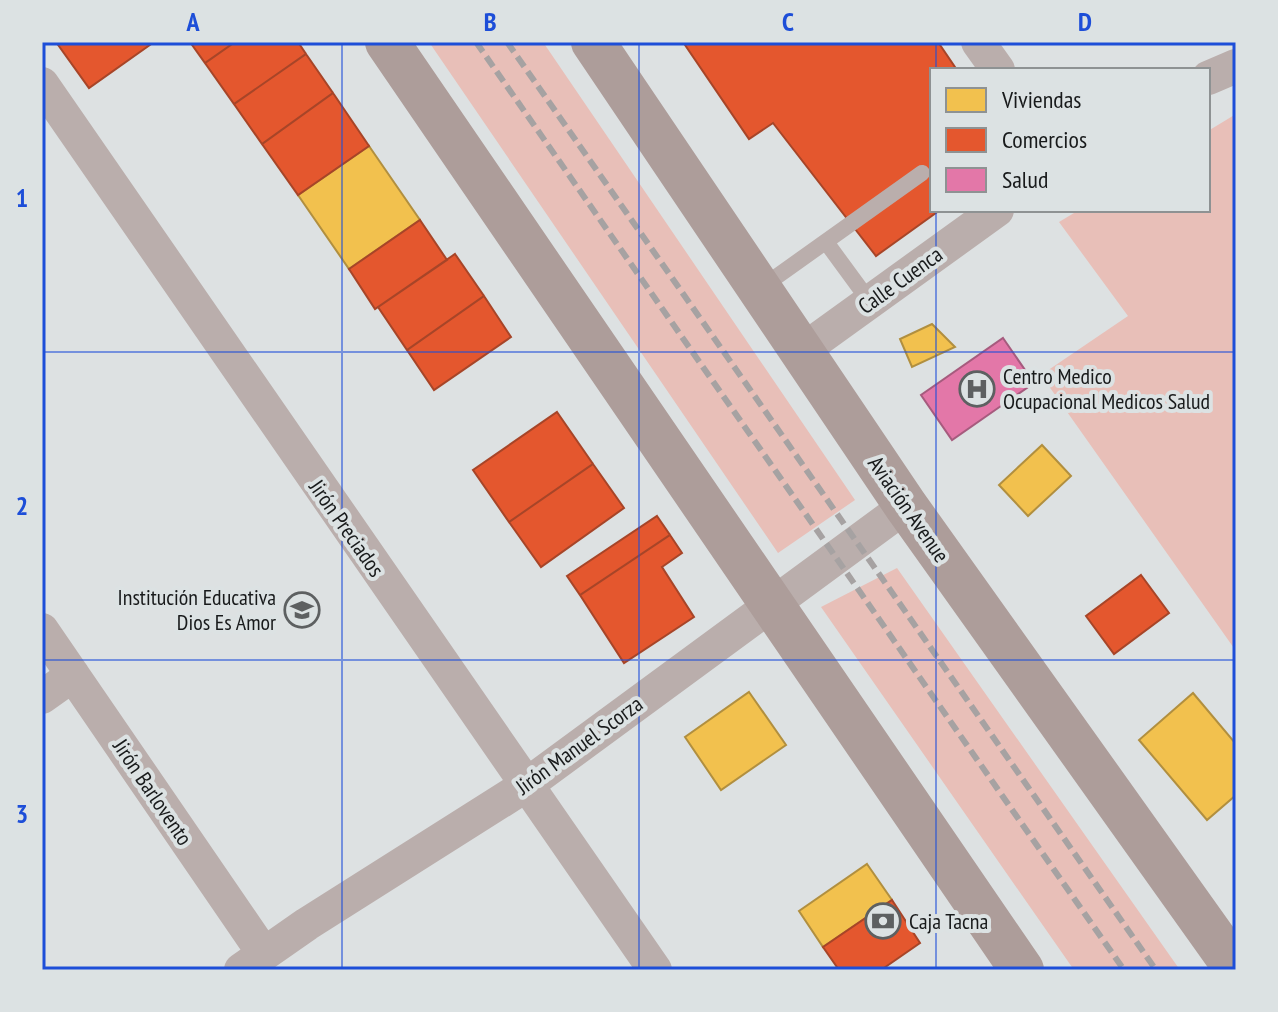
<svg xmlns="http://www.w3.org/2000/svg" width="1278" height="1012" viewBox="0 0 1278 1012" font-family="'PT Sans Narrow',sans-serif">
  <rect width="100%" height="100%" fill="#dde1e2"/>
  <path fill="#e8bfb8" d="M 429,42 L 543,42 L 855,500 L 778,553 Z
    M 1236,114 L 1236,651 L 1041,375 L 1128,316 L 1059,222 L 1079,210 L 1208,210 L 1208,131 Z
    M 897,568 L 1180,970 L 1074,970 L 821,607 Z"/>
  <path fill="#f2c14e" stroke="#b18f3f" stroke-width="2" d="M 369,146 L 420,220 L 349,269 L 298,195 Z
    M 932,324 L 955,347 L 912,367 L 900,339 Z
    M 1042,445 L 1071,476 L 1028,516 L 999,485 Z
    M 749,692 L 786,745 L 721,790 L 685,737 Z
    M 1193,693 L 1236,744 L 1236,795 L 1207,820 L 1139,740 Z
    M 867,864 L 892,900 L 823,947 L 799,911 Z"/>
  <path fill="#e4572e" stroke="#a74528" stroke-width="2" d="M 56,42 L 154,42 L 89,88 Z
    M 190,42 L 235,42 L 205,63 Z
    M 235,42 L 298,42 L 306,54 L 234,104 L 205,63 Z
    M 683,42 L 938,42 L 957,70 L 932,70 L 932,210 L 940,210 L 876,256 L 773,123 L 749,139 Z
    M 306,54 L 333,93 L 262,144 L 234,104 Z
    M 333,93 L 369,146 L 298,195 L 262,144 Z
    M 420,220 L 447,260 L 375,309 L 349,269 Z
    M 455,254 L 484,296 L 407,350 L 378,307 Z
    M 484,296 L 511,337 L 434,390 L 407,350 Z
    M 557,412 L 593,464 L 509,522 L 473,470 Z
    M 593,464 L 624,508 L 541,567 L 509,522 Z
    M 657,516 L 670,535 L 580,595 L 567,576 Z
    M 670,535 L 682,553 L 662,567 L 694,617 L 624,663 L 580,595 Z
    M 1141,575 L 1169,613 L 1114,654 L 1086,616 Z
    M 892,900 L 920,943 L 881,970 L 839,970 L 823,947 Z"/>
  <path fill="#e377a8" stroke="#a65b7e" stroke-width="2" d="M 1003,338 L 1034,383 L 952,440 L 921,395 Z"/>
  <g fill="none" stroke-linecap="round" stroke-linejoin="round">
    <path stroke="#baaeac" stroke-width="16" d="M 826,242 L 870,302
      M 762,287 L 922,173"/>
    <path stroke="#baaeac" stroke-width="34" d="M 978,42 L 998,70
      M 1208,78 L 1236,66
      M 42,84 L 655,970
      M 803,350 L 997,210
      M 42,630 L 264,954
      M 42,697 L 73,675
      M 241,970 L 307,924 L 525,786 L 906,506"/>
    <path stroke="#ad9d9a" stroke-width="44" d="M 387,42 L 1022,970
      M 593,42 L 906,506 L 1236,969"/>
    <path stroke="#a6a2a2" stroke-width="6" stroke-dasharray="12 6" stroke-linecap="butt" d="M 476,42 L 1124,970
      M 507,42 L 1156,970"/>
  </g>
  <path fill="none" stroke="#1d4ed8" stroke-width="2" stroke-opacity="0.55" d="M 342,42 L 342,970M 639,42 L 639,970M 936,42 L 936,70M 936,210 L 936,970M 42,352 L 1236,352M 42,660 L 1236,660"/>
  <defs>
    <symbol id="hospital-ring" viewBox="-11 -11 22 22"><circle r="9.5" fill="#dce2e3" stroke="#5d6061" stroke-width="1.5"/><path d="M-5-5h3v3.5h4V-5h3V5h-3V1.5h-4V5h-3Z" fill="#5d6061"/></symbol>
    <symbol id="school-ring" viewBox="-11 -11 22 22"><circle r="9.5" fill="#dce2e3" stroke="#5d6061" stroke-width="1.5"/><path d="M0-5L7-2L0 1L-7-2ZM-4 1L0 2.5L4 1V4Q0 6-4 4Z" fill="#5d6061"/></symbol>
    <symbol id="bank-ring" viewBox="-11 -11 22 22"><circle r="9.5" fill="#dce2e3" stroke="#5d6061" stroke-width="1.5"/><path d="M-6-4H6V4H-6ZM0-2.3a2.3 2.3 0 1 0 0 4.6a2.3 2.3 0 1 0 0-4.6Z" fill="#5d6061"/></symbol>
  </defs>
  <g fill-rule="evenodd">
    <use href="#hospital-ring" x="957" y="369" width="40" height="40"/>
    <use href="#school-ring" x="282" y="590" width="40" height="40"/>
    <use href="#bank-ring" x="863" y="901" width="40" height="40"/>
  </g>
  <g text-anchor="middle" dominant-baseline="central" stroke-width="8" stroke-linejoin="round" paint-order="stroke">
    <g font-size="22" fill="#181a1b" stroke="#dce2e3">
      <text transform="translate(900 280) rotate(-36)">Calle Cuenca</text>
      <text transform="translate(909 509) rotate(55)">Aviación Avenue</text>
      <text transform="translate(347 528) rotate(55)">Jirón Preciados</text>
      <text transform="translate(579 745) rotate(-36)">Jirón Manuel Scorza</text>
      <text transform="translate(153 792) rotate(56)">Jirón Barlovento</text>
    </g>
    <g font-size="22" fill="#181a1b" stroke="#dce2e3" text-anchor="start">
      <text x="1003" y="376">Centro Medico<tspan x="1003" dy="25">Ocupacional Medicos Salud</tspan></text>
      <text x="276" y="597" text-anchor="end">Institución Educativa<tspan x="276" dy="25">Dios Es Amor</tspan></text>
      <text x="909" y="921">Caja Tacna</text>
    </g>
  </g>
  <rect width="1278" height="1012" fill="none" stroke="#dce2e3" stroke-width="88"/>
  <rect x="930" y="68" width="280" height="144" fill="#dce2e3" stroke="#8e9293" stroke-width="2"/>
  <rect x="946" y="88" width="40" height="24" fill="#f2c14e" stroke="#8e9293" stroke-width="2"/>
  <text x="1002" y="108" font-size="24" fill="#181a1b">Viviendas</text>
  <rect x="946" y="128" width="40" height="24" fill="#e4572e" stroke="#8e9293" stroke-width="2"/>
  <text x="1002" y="148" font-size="24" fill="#181a1b">Comercios</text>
  <rect x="946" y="168" width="40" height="24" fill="#e377a8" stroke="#8e9293" stroke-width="2"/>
  <text x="1002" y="188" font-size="24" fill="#181a1b">Salud</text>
  <rect x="44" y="44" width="1190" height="924" fill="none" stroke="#1d4ed8" stroke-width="3"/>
  <g font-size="26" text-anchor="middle" font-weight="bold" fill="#1d4ed8">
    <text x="193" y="31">A</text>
    <text x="490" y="31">B</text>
    <text x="788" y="31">C</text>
    <text x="1085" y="31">D</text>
    <text x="22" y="207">1</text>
    <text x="22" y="515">2</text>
    <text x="22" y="823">3</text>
  </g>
</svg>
